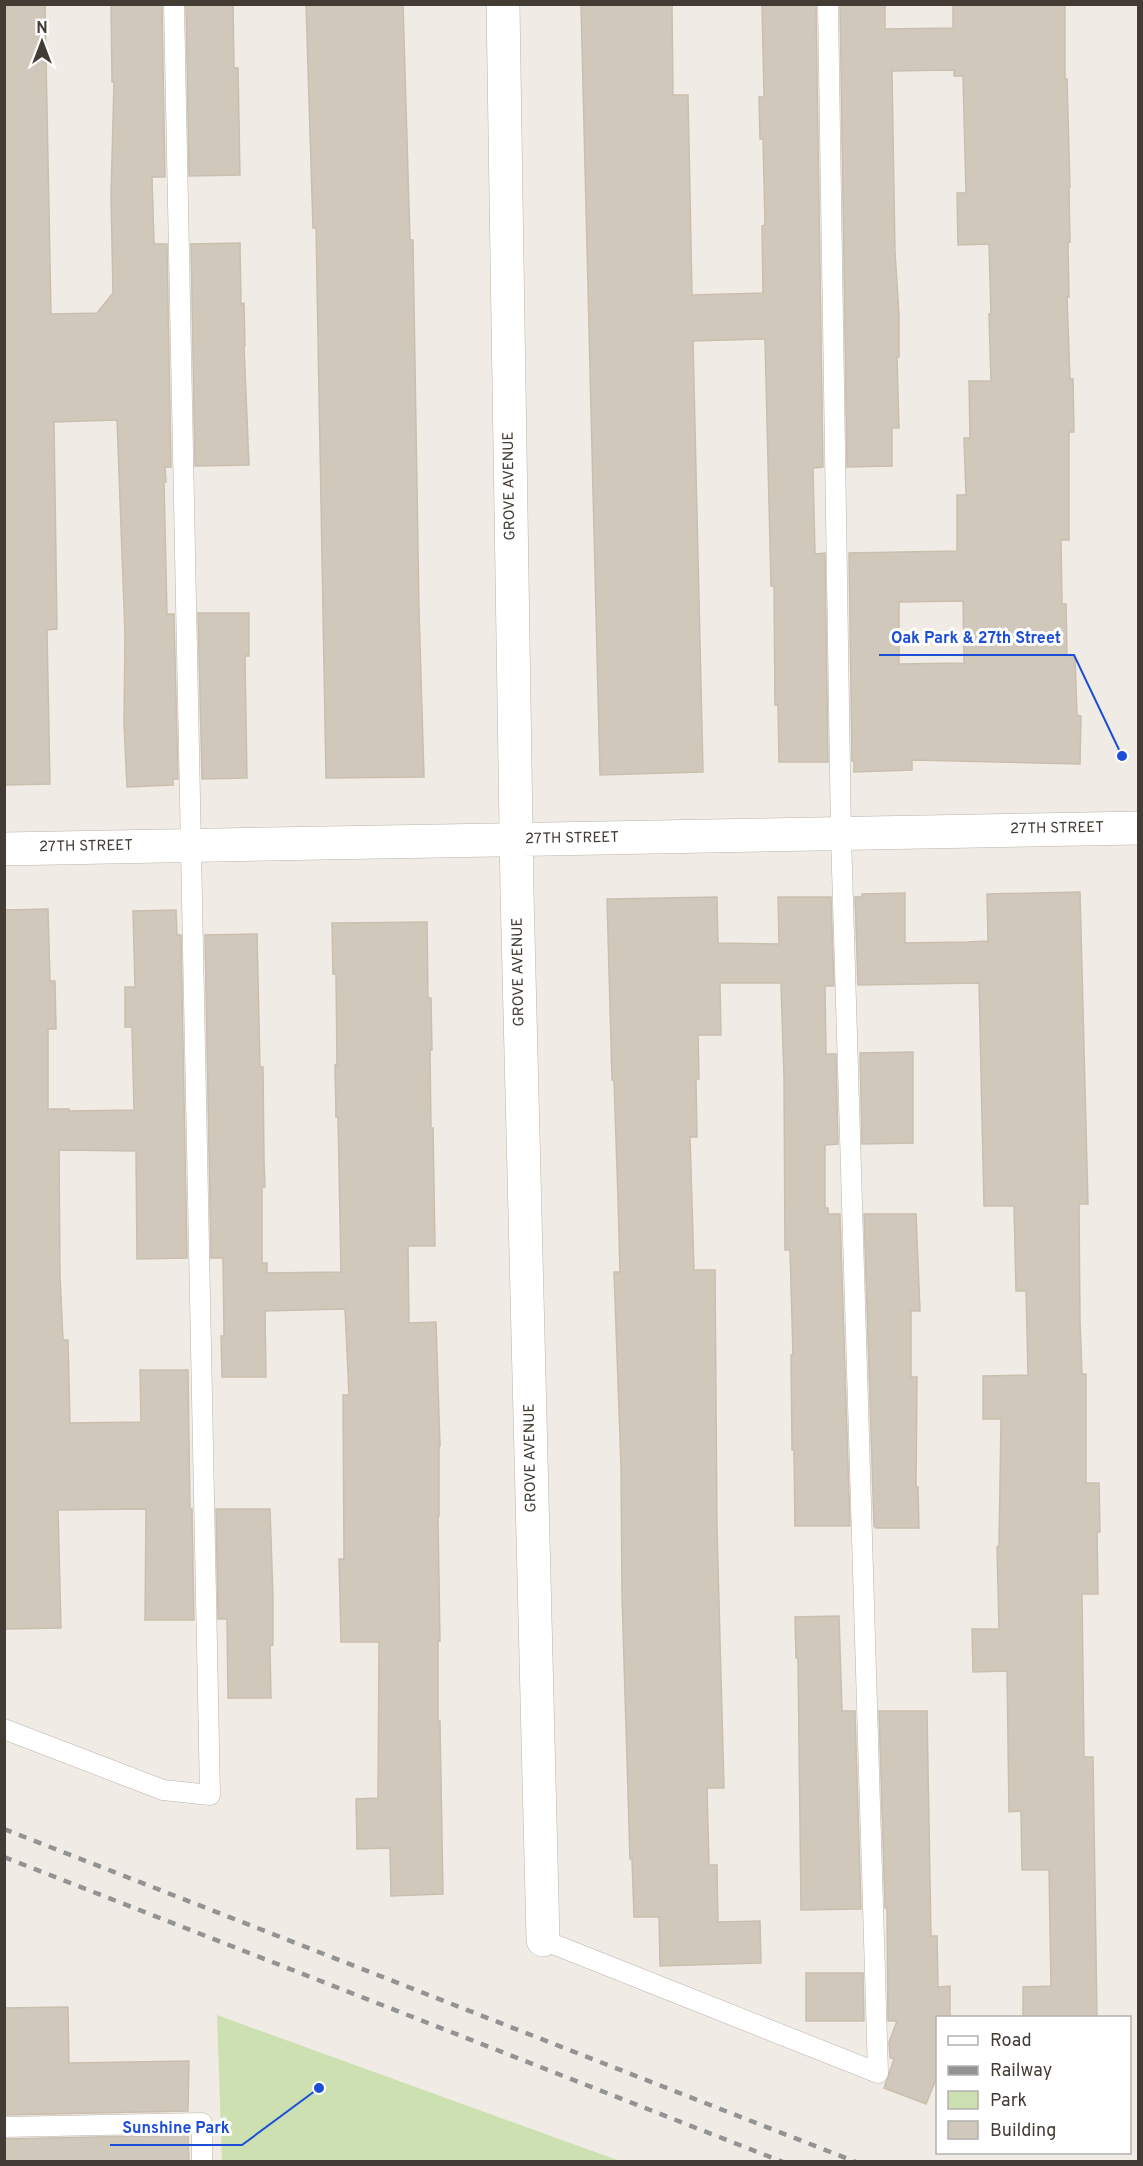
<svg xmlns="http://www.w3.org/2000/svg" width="1143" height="2166" viewBox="0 0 1143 2166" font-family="Overpass,sans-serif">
  <rect width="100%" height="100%" fill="#f0ece5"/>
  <path fill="#cce0b1" d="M 217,2015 L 620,2161 L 222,2161 Z"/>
  <path fill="#d0c8bb" stroke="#cabfaf" stroke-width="1.5" fill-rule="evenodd" d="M 4,4 L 45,4 L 51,314 L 97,313 L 113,293 L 111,196 L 114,82 L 112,82 L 111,5 L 162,5 L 165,177 L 152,177 L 154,244 L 167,244 L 171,467 L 165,467 L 166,482 L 164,482 L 167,614 L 174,614 L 178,779 L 173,779 L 173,785 L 127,787 L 124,723 L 125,634 L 117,420 L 54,422 L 57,629 L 47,630 L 50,784 L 4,785 Z
    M 233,4 L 234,68 L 238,68 L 240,175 L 189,176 L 186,5 Z
    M 306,4 L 403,4 L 410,240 L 413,240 L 419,610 L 424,777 L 326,778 L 316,228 L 313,228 Z
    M 581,4 L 672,4 L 673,95 L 688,95 L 692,295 L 763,293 L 762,226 L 765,225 L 763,139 L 760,139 L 759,97 L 764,97 L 762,4 L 816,4 L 823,467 L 813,468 L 815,554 L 825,553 L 828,762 L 779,762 L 778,705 L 775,705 L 774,586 L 771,586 L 765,339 L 693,341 L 703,772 L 600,775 Z
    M 840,4 L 885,4 L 885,29 L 953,28 L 953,4 L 1065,4 L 1065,79 L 1067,79 L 1070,187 L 1069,187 L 1070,242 L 1068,243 L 1069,297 L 1067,297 L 1070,379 L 1073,379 L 1074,432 L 1069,432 L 1069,540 L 1061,540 L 1062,604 L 1066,604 L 1067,657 L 1075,657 L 1077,715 L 1081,716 L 1080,764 L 912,760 L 912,770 L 854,772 L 854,761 L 852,761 L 849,553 L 957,551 L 957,495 L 966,495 L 964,438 L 970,438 L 969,381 L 991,381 L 989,314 L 991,314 L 989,244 L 958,245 L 957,193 L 966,193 L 963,76 L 954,76 L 954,70 L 892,71 L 895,252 L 899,315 L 899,357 L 897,357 L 899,428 L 892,428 L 892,466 L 847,467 ZM 963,601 L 964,663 L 899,664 L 899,602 Z
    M 240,243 L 241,304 L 244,303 L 245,346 L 244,346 L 249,465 L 195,466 L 191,244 Z
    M 198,613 L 249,613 L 249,656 L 245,656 L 247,778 L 202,779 Z
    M 1080,892 L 1088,1204 L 1079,1204 L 1080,1321 L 1082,1374 L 1086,1374 L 1086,1483 L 1099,1483 L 1100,1532 L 1097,1532 L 1098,1594 L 1082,1594 L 1084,1757 L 1093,1757 L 1097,2018 L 1023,2018 L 1023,1987 L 1051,1986 L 1049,1870 L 1022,1870 L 1021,1811 L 1009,1812 L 1007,1671 L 973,1672 L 972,1629 L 999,1629 L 997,1547 L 999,1546 L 1001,1419 L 983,1419 L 983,1376 L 1028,1375 L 1026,1291 L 1016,1291 L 1014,1206 L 984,1206 L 979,983 L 858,985 L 855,897 L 862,897 L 862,894 L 905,893 L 905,943 L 967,942 L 988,941 L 987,894 Z
    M 717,897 L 718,943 L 779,944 L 778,897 L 831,897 L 834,986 L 825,986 L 826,1054 L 836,1054 L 838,1144 L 825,1145 L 825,1208 L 828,1208 L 828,1214 L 840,1214 L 850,1526 L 795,1526 L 794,1450 L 792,1450 L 791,1355 L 793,1355 L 790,1250 L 785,1250 L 784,1078 L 781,983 L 720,983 L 721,1035 L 698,1035 L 699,1079 L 696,1079 L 697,1137 L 690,1137 L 694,1270 L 715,1270 L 717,1528 L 724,1788 L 707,1788 L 709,1865 L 717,1865 L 718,1922 L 760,1921 L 761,1963 L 660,1966 L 659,1917 L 634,1917 L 632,1859 L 630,1859 L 622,1595 L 621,1466 L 614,1272 L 620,1272 L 618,1199 L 614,1080 L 612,1080 L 607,899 Z
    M 48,909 L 50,981 L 55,981 L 56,1029 L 48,1029 L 48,1109 L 69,1109 L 69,1111 L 134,1110 L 132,1027 L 125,1027 L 125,987 L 135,987 L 133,911 L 176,910 L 177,935 L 181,935 L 187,1258 L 137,1259 L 136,1151 L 59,1150 L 60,1275 L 63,1340 L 68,1340 L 70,1423 L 141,1422 L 140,1370 L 188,1370 L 190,1509 L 192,1509 L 194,1620 L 145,1620 L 146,1509 L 58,1510 L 61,1628 L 4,1629 L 4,910 Z
    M 427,922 L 428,998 L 431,998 L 432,1050 L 430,1050 L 431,1128 L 433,1128 L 435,1246 L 408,1246 L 409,1323 L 436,1322 L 440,1446 L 439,1446 L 439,1516 L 438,1516 L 440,1641 L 438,1641 L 438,1721 L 440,1721 L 443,1894 L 391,1896 L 390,1848 L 357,1849 L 356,1799 L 378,1798 L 379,1642 L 341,1642 L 339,1559 L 344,1559 L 343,1395 L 349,1395 L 345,1309 L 265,1311 L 266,1377 L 222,1377 L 221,1336 L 224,1336 L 223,1258 L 211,1258 L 205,935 L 257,934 L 260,1067 L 263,1067 L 264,1161 L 265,1187 L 262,1187 L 262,1263 L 267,1263 L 267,1273 L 341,1272 L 338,1117 L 336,1117 L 335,1065 L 337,1065 L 336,974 L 333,974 L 332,923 Z
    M 913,1052 L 913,1143 L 862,1144 L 860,1053 Z
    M 864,1214 L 916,1214 L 920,1311 L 911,1311 L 911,1377 L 917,1377 L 916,1487 L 918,1487 L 919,1528 L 876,1528 L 874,1526 Z
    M 216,1509 L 270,1509 L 273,1597 L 273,1645 L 270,1646 L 271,1698 L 228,1698 L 227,1619 L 218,1619 Z
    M 839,1616 L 842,1711 L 855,1711 L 861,1909 L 801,1910 L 798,1658 L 796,1658 L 795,1617 Z
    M 879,1711 L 927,1711 L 931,1936 L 937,1936 L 938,1987 L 950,1986 L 950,2018 L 938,2018 L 938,2074 L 926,2104 L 884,2088 L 894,2059 L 890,2058 L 889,2042 L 897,2021 L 888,2021 L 887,1908 L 885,1908 Z
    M 806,1973 L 863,1973 L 864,2021 L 806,2021 Z
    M 68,2007 L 69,2063 L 189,2061 L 188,2111 L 4,2115 L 4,2008 Z
    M 188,2135 L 189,2162 L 4,2162 L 4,2139 Z"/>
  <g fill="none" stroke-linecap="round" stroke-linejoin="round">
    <defs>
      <path id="lane" d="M 4,1729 L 163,1790 L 210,1795 L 174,4
        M 543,1940 L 878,2073 L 841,835 L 828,4
        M 4,2127 L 202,2123 L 202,2162"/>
      <path id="street" d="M 503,4 L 517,892 L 543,1940
        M 4,849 L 1138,828"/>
    </defs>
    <use href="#lane" stroke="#bab3a8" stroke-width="21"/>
    <use href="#street" stroke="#bab3a8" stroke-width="34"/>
    <use href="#lane" stroke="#fff" stroke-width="20"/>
    <use href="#street" stroke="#fff" stroke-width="33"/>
    <path stroke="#939393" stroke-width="4.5" stroke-dasharray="8 8" stroke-linecap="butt" d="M 4,1829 L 856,2162
      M 4,1857 L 783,2162"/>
  </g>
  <g text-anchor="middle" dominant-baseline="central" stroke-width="6" stroke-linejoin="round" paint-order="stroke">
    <g font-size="15" fill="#423c35" stroke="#fff">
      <text transform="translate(510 486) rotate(-91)">GROVE AVENUE</text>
      <text transform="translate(1057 829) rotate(-1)">27TH STREET</text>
      <text transform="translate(572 839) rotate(-1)">27TH STREET</text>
      <text transform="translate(86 847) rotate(-1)">27TH STREET</text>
      <text transform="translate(519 972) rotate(-91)">GROVE AVENUE</text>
      <text transform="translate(531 1458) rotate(-91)">GROVE AVENUE</text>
    </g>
  </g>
  <path fill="none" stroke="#1d4ed8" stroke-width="2" d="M1122 756L1074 655H879M319 2088L242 2145H110"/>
  <g fill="#1d4ed8" stroke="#fff" stroke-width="2">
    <circle cx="1122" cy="756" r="6"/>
    <circle cx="319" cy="2088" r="6"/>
  </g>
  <g font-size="16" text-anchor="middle" font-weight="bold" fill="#1d4ed8" stroke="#fff" stroke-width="6" stroke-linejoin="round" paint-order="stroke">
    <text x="976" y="643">Oak Park &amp; 27th Street</text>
    <text x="176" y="2133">Sunshine Park</text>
  </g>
  <rect width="1143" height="2166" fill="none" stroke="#423c35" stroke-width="12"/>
  <rect x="936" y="2016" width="195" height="138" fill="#ffffff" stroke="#b3b1ae" stroke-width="1.5"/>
  <rect x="948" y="2036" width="30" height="9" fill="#ffffff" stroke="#b3b1ae" stroke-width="1.5"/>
  <text x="990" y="2046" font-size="18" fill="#423c35">Road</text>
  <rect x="948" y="2066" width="30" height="9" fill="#939393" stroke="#b3b1ae" stroke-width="1.5"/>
  <text x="990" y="2076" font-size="18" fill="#423c35">Railway</text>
  <rect x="948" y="2091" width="30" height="18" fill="#cce0b1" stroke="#b3b1ae" stroke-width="1.5"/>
  <text x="990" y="2106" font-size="18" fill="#423c35">Park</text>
  <rect x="948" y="2121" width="30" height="18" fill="#d0c8bb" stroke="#b3b1ae" stroke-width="1.5"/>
  <text x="990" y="2136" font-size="18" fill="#423c35">Building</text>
  <g transform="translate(42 42)" stroke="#ffffff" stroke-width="4.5" paint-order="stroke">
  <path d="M0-4.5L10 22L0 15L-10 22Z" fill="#423c35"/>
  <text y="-9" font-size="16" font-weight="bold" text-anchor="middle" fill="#423c35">N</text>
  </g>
</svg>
